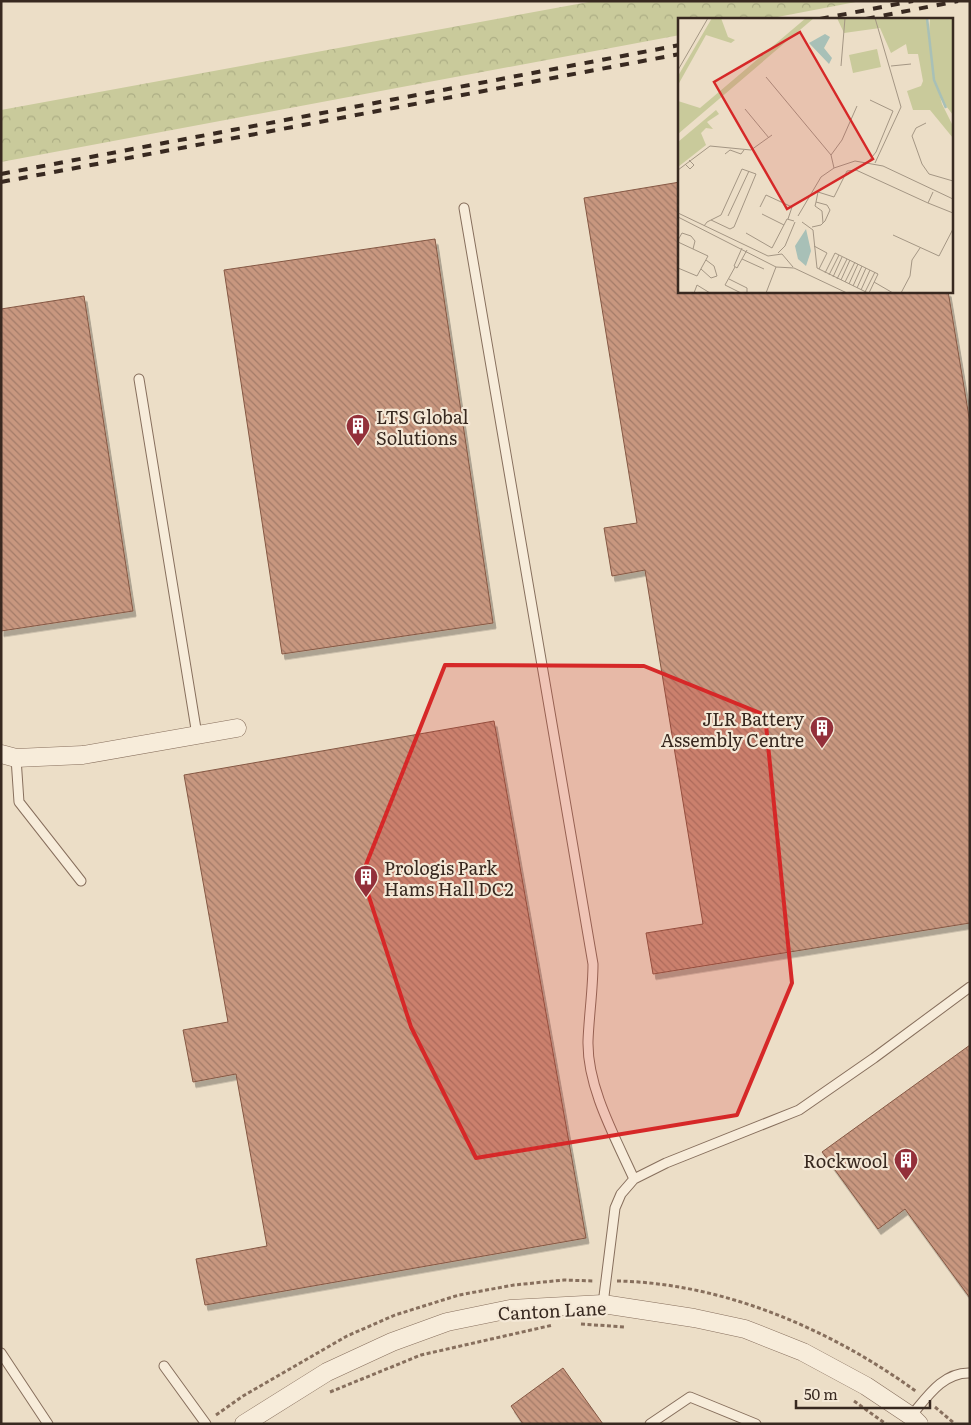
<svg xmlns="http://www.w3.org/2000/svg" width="971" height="1425" viewBox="0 0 971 1425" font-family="Literata,serif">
  <defs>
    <pattern id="forest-crowns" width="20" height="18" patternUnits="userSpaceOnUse" patternTransform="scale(1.25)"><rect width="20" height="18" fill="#c9ca9b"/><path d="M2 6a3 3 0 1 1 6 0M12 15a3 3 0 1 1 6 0" fill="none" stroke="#adae85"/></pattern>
    <pattern id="building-back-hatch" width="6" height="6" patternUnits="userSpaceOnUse" patternTransform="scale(1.25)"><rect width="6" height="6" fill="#c8977f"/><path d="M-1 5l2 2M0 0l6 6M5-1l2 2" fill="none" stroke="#a37b68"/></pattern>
    <filter id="shadow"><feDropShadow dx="3" dy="5.5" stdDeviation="0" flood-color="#0004"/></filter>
  </defs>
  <rect width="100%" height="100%" fill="#ecdec7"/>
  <path fill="url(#forest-crowns)" d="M 594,1 L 861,1 L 767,19 L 680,19 L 680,35 L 1,162 L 1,110 Z"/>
  <path fill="url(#building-back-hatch)" stroke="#855844" filter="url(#shadow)" d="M 680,182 L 680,291 L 948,291 L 970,423 L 970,923 L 653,974 L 646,933 L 703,924 L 645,570 L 612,576 L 604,528 L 637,523 L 584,198 Z
    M 435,239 L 493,623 L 282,654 L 224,270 Z
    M 84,296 L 133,611 L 1,631 L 1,309 Z
    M 494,721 L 586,1238 L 205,1305 L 196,1259 L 267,1246 L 236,1074 L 193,1082 L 183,1030 L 228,1022 L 184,775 Z
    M 970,1045 L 970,1298 L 905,1209 L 878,1229 L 822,1152 Z
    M 563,1368 L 603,1424 L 523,1424 L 511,1406 Z"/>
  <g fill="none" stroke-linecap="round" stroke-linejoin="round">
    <defs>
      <path id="service" d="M 464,208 L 593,964 C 593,989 589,1015 588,1041 C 587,1087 615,1137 634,1179
        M 139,379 L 197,735
        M 16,758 L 19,802 L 81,881
        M 603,1304 L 615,1208 L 621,1194 L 634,1179 L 666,1163 L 799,1110 L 874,1058 L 970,987
        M 1,1353 L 48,1424
        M 164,1366 L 206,1424
        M 911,1416 C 927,1397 943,1372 970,1373
        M 650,1424 L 690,1397 L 756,1424"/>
      <path id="minor" d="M 1,754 L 16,758 L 83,755 L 237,728
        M 244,1424 L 327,1372 L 392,1342 L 447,1322 L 510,1309 L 603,1304 L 694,1318 L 745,1329 L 803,1352 L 866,1386 L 911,1416 L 919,1424"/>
    </defs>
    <use href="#service" stroke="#876f5d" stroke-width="11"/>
    <use href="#minor" stroke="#876f5d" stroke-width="19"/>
    <path stroke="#876f5d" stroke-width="3" stroke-dasharray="4 2.5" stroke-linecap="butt" d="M 617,1281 C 724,1283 832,1330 917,1392
      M 581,1324 L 625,1327
      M 330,1392 L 421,1355 L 553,1325
      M 854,1401 L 886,1424
      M 935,1407 L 955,1424
      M 216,1415 L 243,1396 L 347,1336 L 395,1315 L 459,1295 L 514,1285 L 564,1280 L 594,1281"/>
    <use href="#service" stroke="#f7ecda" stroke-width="9"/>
    <use href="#minor" stroke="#f7ecda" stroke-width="18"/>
    <path stroke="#382920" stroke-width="4" stroke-dasharray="9 9" stroke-linecap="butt" d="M 820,19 L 913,1
      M 866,19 L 958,1
      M 1,174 L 680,45
      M 1,182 L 680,54"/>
  </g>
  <path fill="#d62828" fill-opacity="0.2" stroke="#d62828" stroke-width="4" stroke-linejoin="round" d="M 445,665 L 644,666 L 765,715 L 792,983 L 737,1115 L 476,1158 L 411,1027 L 362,875 Z"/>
  <defs>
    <symbol id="building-pin" viewBox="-11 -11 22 30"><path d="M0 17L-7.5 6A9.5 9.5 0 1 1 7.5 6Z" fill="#93303a" stroke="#f4e8d6"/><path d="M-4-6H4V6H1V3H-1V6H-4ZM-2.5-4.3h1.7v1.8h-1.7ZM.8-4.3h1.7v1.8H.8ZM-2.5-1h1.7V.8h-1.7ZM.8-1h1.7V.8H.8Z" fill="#fff"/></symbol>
  </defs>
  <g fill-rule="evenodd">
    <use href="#building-pin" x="344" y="412" width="28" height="38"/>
    <use href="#building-pin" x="808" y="714" width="28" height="38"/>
    <use href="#building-pin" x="352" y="863" width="28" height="38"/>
    <use href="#building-pin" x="892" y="1146" width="28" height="38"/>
  </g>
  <g text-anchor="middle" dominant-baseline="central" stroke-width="4.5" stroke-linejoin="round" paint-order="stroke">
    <g font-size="18" fill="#382920" stroke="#f4e8d6" text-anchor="start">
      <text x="376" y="416">LTS Global<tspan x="376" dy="21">Solutions</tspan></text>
      <text x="804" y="718" text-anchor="end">JLR Battery<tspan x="804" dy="21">Assembly Centre</tspan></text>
      <text x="384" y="867">Prologis Park<tspan x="384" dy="21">Hams Hall DC2</tspan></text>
      <text x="888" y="1160" text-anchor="end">Rockwool</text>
    </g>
    <g font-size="18" fill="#382920" stroke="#f4e8d6">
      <text transform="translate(552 1310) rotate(-3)">Canton Lane</text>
    </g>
  </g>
  <g transform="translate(678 18)">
    <rect width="275" height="275" fill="#ecdec7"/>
    <path d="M 34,0 L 43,0 L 50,19 L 57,22 L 53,25 L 28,17 L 0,67 L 0,58 ZM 128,0 L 136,0 L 0,116 L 0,83 L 22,90 ZM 159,0 L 249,0 L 251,23 L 252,0 L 275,0 L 254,49 L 264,86 L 275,108 L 275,120 L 252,92 L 235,92 L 229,73 L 243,68 L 245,63 L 240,36 L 230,36 L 228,26 L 213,35 L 202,10 L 166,15 ZM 38,92 L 41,96 L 29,104 L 35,111 L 28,110 L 23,115 L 28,127 L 0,149 L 0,124 Z" fill="#c9ca9b"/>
    <path d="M 252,0 L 275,0 L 275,97 L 262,80 L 256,61 L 251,28 ZM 199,31 L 203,49 L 175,55 L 171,37 Z" fill="#c9ca9b"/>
    <path d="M 147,16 L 152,19 L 146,30 L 154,40 L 151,46 L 131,25 ZM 128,211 L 133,233 L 128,248 L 120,241 L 117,228 Z" fill="#a8c0b7"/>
    <path fill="none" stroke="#a8c0b7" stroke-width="2.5" d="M 249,0 L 256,62 L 268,90"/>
    <path fill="none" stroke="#a49684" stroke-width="1" d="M 163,48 L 167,0M 213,48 L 233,46M 0,52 L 30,0M 88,59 L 153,137M 67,91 L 91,120M 248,105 L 238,110 L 234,118 L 244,146 L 251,156 L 275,163M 47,136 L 52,132 L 63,136 L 66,132M 190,144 L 198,134 L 215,93 L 192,82M 197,145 L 223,89 L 197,0M 7,146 L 12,151 L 16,147 L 11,142M 156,150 L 153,137 L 164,122 L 179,88M 0,152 L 32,128 L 73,132 L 94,117M 255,174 L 250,185 L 275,195M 138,184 L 140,174 L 156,179 L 169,153 L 178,152 L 250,185M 82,189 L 88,177 L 114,189 L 110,201M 0,195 L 90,238 L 104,236 L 115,249M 84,196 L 106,207M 50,198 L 71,153M 120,198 L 143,159 L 156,150 L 177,143 L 205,148 L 275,181M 0,199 L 98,249 L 116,250 L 169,275M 124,204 L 135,212 L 139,250 L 190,275M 26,208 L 29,204 L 43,197 L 64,151 L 78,156 L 56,209 L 52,211 L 33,202M 134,209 L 143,207 L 147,203 L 152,192 L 149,187 L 138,184 L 137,188 L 144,193 L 145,205M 68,215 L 94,230 L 109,201 L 116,203M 215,217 L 261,238 L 275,211M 0,222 L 4,215 L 13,218 L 17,223 L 15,231M 0,224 L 30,238 L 19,258 L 0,250M 136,228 L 149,235 L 141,251M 64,230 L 56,248 L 59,250 L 69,232M 100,235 L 107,228 L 117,204M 64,241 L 86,251M 57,249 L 47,267 L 63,275M 23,251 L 33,260 L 39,258 L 36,248 L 28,242M 147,255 L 157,235 L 161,237 L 200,256 L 191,275M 151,257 L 161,237M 155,259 L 164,239M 51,261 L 69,270 L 69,275M 159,261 L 169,241M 163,262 L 172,242M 167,264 L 177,244M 196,264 L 215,275M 171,266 L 180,246M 175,268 L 184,248M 179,270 L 188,250M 183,272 L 192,252M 187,274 L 197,254M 16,275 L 19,267 L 32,275M 88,275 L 98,249M 223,275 L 232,258 L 234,242 L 242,230"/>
    <path fill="#d62828" fill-opacity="0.15" stroke="#d62828" stroke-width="2.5" d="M 122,14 L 195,141 L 109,191 L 36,64 Z"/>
    <rect width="275" height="275" fill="none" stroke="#382920" stroke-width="2.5"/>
  </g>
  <rect width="971" height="1425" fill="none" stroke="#382920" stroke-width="5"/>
  <path d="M796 1400v8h134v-8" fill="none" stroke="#382920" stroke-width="2.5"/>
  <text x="804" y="1400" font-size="15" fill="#382920" stroke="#f4e8d6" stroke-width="4" paint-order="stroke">50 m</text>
</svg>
